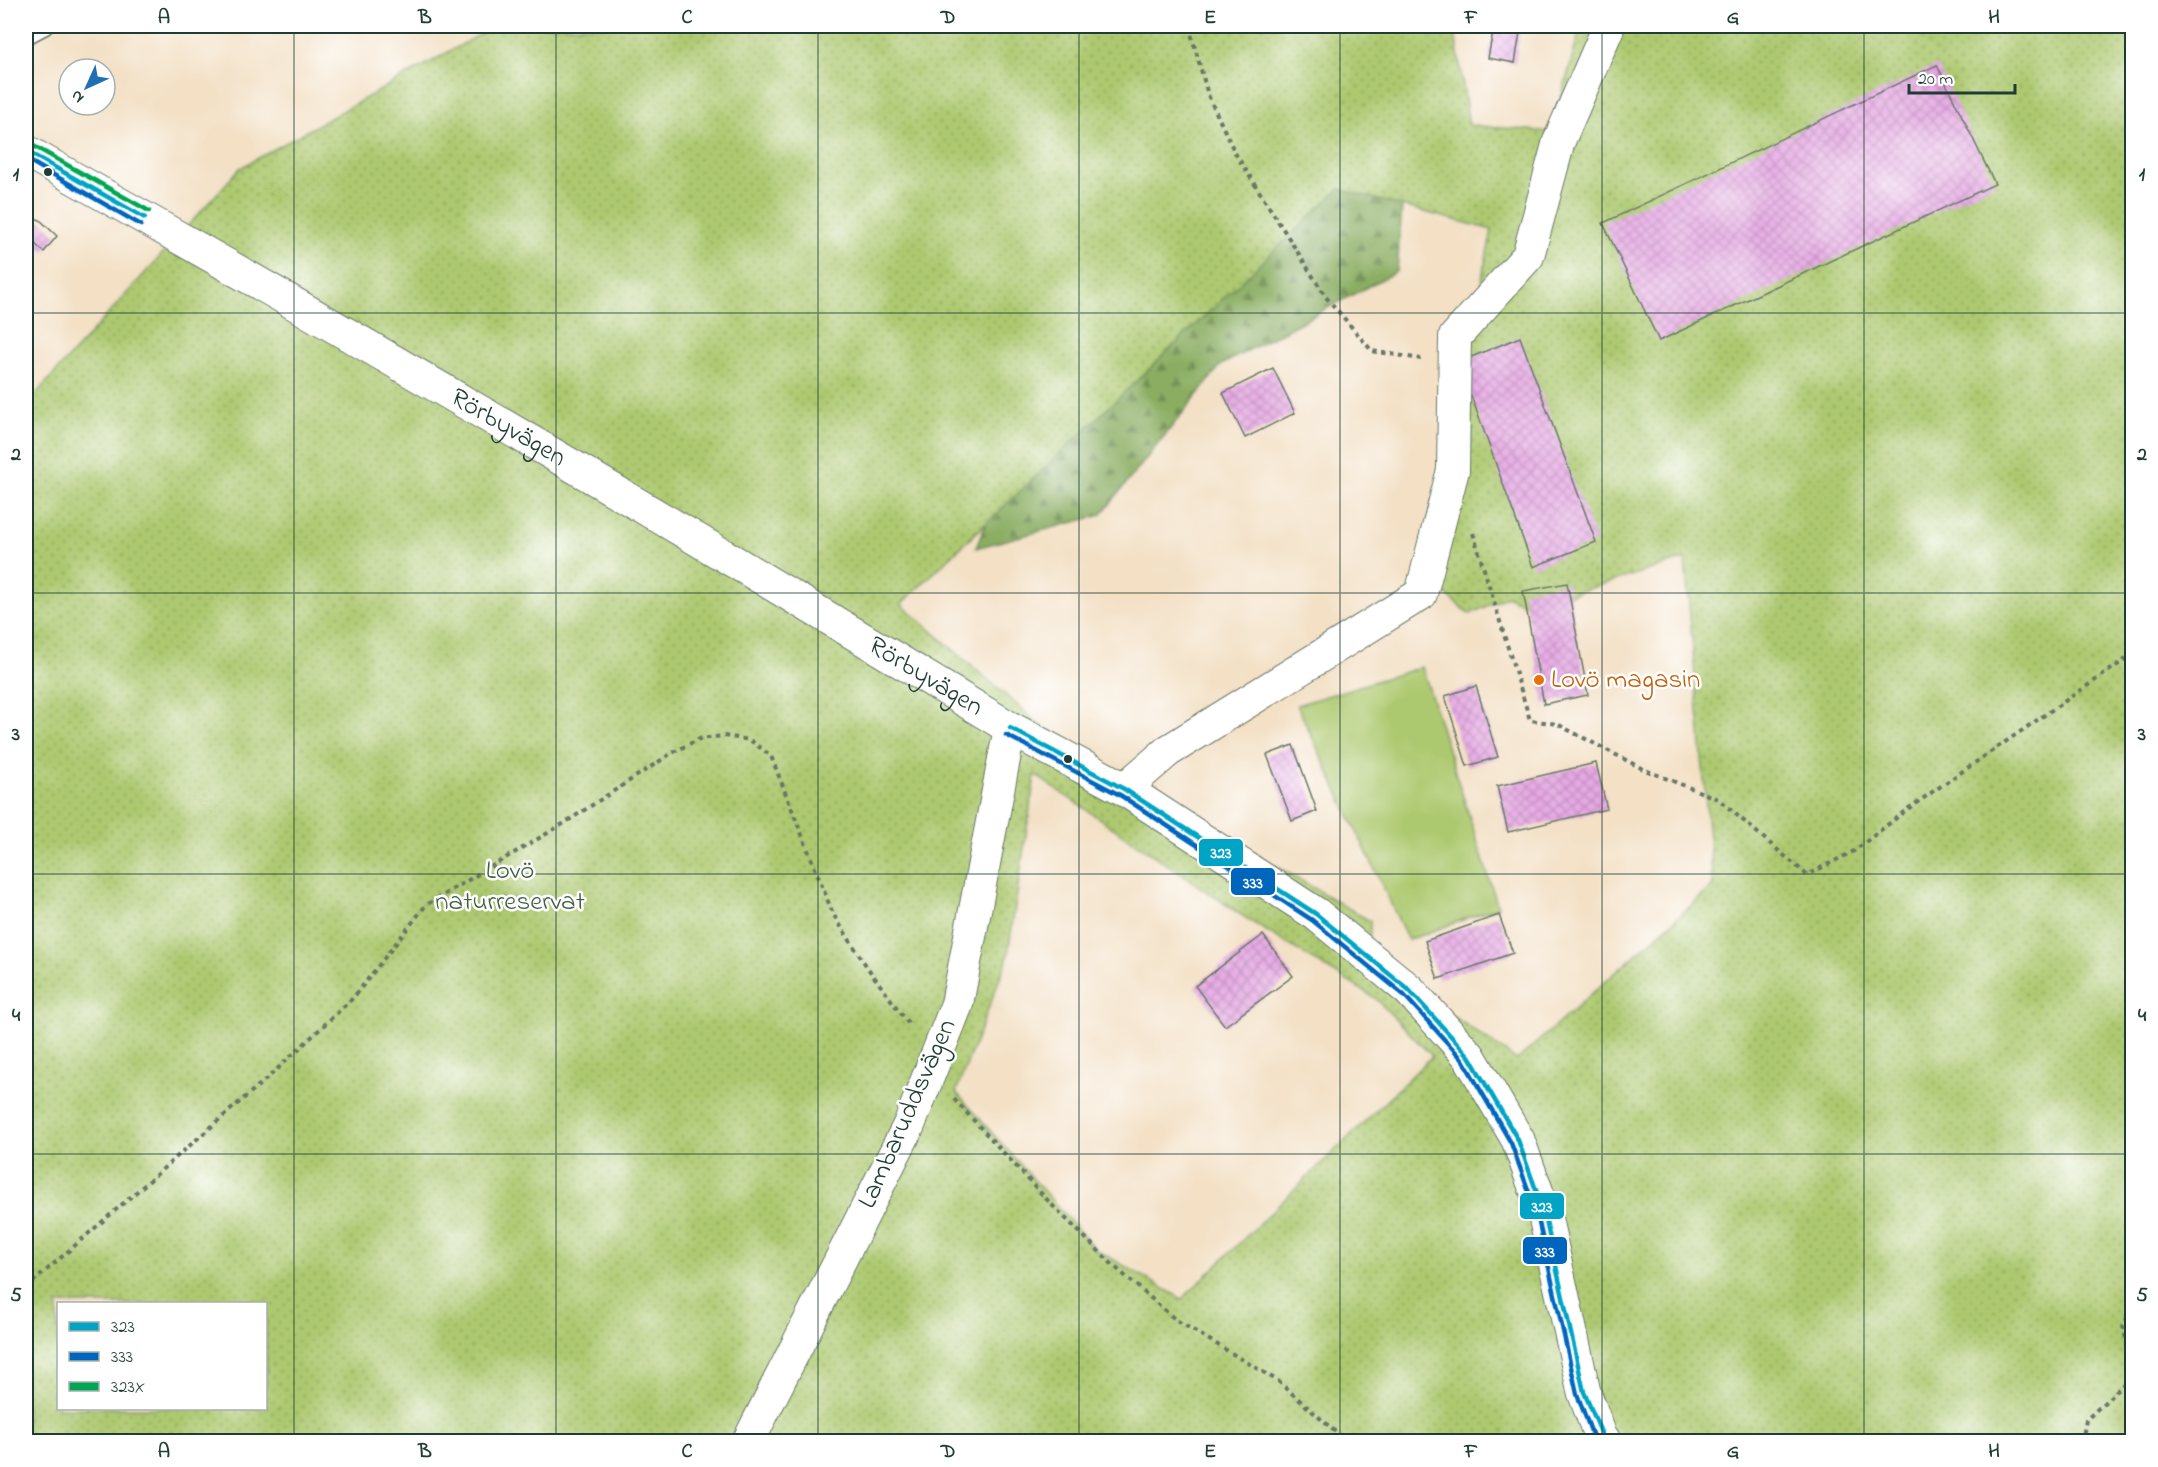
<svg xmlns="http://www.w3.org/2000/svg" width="2158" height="1467" viewBox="0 0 2158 1467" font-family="'Indie Flower',sans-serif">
  <defs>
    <pattern id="forest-firs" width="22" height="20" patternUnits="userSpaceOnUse" patternTransform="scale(1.5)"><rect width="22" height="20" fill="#8aad62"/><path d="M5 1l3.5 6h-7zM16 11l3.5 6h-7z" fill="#708e52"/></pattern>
    <pattern id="park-dots" width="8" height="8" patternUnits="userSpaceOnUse" patternTransform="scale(1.5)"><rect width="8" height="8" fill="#adc970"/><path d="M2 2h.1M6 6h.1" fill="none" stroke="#8ca45d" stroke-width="1.8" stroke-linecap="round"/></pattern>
    <pattern id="building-cross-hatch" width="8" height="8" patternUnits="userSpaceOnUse" patternTransform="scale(1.5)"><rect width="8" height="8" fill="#e7a9e4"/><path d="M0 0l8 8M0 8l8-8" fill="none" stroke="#bb8bba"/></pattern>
  </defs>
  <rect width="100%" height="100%" fill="#fff"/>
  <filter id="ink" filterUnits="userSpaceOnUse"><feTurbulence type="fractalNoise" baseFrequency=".0167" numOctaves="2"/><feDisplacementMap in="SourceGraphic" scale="12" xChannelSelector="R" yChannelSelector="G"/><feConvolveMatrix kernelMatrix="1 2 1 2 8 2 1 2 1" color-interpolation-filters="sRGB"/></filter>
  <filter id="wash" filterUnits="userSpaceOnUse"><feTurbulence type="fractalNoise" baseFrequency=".008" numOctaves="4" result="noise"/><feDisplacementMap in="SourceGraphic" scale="24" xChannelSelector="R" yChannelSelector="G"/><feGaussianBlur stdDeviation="1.35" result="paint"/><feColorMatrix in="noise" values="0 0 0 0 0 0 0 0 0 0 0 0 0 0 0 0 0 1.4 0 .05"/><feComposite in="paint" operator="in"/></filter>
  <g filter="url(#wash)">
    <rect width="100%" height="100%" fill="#f3e0c5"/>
    <path fill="#adc970" stroke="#668352" stroke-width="1.5" d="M 1422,667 L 1498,907 L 1408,940 L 1297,705 Z"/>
    <path fill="url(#forest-firs)" stroke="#54754b" stroke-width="1.5" d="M 1416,26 L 1397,271 L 1221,365 L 1101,515 L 976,548 L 1009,463 Z"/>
    <path fill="url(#park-dots)" stroke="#668352" stroke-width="1.5" fill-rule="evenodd" d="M 495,26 L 1454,26 L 1469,125 L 1552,132 L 1581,26 L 2132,26 L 2132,1441 L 26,1442 L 26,405 L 240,168 ZM 1339,189 L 1492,230 L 1447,447 L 1438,560 L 1444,593 L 1470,614 L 1507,596 L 1530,607 L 1685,559 L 1713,886 L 1517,1060 L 1369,958 L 1370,921 L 1048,732 L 901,604 ZM 1035,775 L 1252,922 L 1375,998 L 1432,1056 L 1182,1299 L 1095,1249 L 956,1092 L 1007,960 ZM 58,1304 L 266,1304 L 266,1408 L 58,1408 Z"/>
    <g id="blocks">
      <path fill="url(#building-cross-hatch)" d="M 1494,26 L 1521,26 L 1515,63 L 1488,58 Z
        M 1937,65 L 1995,184 L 1659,341 L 1603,223 Z
        M 26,215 L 40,220 L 57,236 L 44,252 L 26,236 Z
        M 1520,337 L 1596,542 L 1533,567 L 1459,362 Z
        M 1273,368 L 1295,413 L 1245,438 L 1223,393 Z
        M 1567,583 L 1588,695 L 1544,704 L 1523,591 Z
        M 1476,686 L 1498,757 L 1467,766 L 1445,696 Z
        M 1293,745 L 1317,811 L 1292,821 L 1267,755 Z
        M 1596,763 L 1607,809 L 1508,832 L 1497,786 Z
        M 1499,915 L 1513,953 L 1438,979 L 1425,941 Z
        M 1263,935 L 1293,976 L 1225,1026 L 1195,986 Z"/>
    </g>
  </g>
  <g filter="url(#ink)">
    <use href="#blocks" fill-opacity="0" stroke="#697667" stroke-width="1.5"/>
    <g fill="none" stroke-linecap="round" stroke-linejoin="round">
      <defs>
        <path id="lane" d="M 26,36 L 45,26"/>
        <g id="street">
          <path id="s1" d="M 26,151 C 357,337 685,530 1010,728 L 957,1004 L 909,1125 L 748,1442"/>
          <path d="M 1124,789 L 1168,751 L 1421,594 L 1453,470 L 1455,337 L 1528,256 L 1559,141 L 1608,28"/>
        </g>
        <path id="secondary" d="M 1010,728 L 1124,789 L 1316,914 L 1409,990 L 1469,1056 L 1518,1140 L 1544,1212 L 1584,1392 L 1600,1435 L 1605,1442"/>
      </defs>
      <use href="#lane" stroke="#697667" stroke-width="19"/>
      <use href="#street" stroke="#697667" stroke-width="34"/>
      <use href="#secondary" stroke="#697667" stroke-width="35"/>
      <path stroke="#697667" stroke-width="4" stroke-dasharray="4.5 4.5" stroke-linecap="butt" d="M 1189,26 L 1208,95 L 1235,153 L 1326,297 L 1372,351 L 1421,359
        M 1473,533 L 1530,720 L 1557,724 L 1645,770 L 1718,799 L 1807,875 L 1854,851 L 1909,808 L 2132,655
        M 954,1099 L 1052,1205 L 1115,1267 L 1176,1320 L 1278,1381 L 1347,1442
        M 26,1288 L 273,1073 L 353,998 L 426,905 L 563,824 L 672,753 L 699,739 L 724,736 L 750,740 L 771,756 L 833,914 L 867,967 L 911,1027
        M 2132,1309 L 2123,1326 L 2132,1366
        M 2082,1442 L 2086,1420 L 2132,1376"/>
      <use href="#lane" stroke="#fff" stroke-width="16"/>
      <use href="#street" stroke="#fff" stroke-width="32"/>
      <use href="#secondary" stroke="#fff" stroke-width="33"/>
      <defs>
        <path id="bus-1" d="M 26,151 L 145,218
          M 1010,728 L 1124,789 L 1316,914 L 1409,990 L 1469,1056 L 1518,1140 L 1544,1212 L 1584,1392 L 1605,1442"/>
        <path id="bus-2" d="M 26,159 L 141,225
          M 1006,735 L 1120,795 L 1312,920 L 1404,995 L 1463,1060 L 1511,1143 L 1537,1214 L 1577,1394 L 1595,1442"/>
        <path id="bus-3" d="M 30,144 L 149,211"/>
      </defs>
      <use href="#bus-1" stroke="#fff" stroke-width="9"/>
      <use href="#bus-2" stroke="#fff" stroke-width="9"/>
      <use href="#bus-3" stroke="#fff" stroke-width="9"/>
      <use href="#bus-1" stroke="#02a4c6" stroke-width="4.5"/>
      <use href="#bus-2" stroke="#0065bd" stroke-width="4.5"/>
      <use href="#bus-3" stroke="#00a651" stroke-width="4.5"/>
    </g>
  </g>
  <path fill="none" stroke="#1f3d34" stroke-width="1.5" stroke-opacity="0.55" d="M 294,26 L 294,1442M 556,26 L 556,1442M 818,26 L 818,1442M 1079,26 L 1079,1442M 1340,26 L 1340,1442M 1602,26 L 1602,1442M 1864,26 L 1864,1442M 26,313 L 2132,313M 26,593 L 2132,593M 26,874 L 2132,874M 26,1154 L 2132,1154"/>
  <g fill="#1f3d34" stroke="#fff" stroke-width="2">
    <circle cx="48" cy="172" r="5"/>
    <circle cx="1068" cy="759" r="5"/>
  </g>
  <circle fill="#e8710a" stroke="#fff" stroke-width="2" cx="1539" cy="680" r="6"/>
  <g text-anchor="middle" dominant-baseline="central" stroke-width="5" stroke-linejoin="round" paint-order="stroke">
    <g font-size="27" fill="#1f3d34" stroke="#fff">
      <text stroke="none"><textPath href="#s1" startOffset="556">Rörbyvägen</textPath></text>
      <text stroke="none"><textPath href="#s1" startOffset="1042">Rörbyvägen</textPath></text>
      <text transform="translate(908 1114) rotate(-66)">Lambaruddsvägen</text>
    </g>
    <g font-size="27" fill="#c56008" stroke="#fff" text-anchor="start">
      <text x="1551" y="680">Lovö magasin</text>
    </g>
    <g font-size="27" fill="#426043" stroke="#fff">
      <text x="510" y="871">Lovö<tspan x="510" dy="31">naturreservat</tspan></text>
    </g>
  </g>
  <g stroke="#fff" stroke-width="2">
    <rect x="1198" y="838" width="46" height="29" rx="6" fill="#02a4c6"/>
    <rect x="1230" y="867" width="46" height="29" rx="6" fill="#0065bd"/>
    <rect x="1519" y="1192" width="46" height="28" rx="6" fill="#02a4c6"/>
    <rect x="1522" y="1236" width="46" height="29" rx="6" fill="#0065bd"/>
  </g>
  <g font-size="16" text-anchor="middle" font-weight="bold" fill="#fff">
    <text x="1221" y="858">323</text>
    <text x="1253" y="888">333</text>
    <text x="1542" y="1212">323</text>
    <text x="1545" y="1257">333</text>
  </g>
  <rect width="2158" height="1467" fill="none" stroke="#fff" stroke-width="66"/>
  <rect x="57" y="1302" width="210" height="108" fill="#ffffff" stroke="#a5b1ae" stroke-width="1.5"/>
  <rect x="69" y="1322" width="30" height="9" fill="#02a4c6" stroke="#a5b1ae" stroke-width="1.5"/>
  <text x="111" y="1332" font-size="18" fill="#1f3d34">323</text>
  <rect x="69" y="1352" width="30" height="9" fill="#0065bd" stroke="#a5b1ae" stroke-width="1.5"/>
  <text x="111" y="1362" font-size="18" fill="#1f3d34">333</text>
  <rect x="69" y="1382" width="30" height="9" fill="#00a651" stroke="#a5b1ae" stroke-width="1.5"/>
  <text x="111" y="1392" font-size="18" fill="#1f3d34">323X</text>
  <g transform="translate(87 87) rotate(225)"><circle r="28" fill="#ffffff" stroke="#a5b1ae" stroke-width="1.5"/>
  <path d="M0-4.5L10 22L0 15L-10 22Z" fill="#1f6fb2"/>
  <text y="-9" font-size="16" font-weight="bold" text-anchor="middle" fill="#1f3d34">N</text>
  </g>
  <path d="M1909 84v9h106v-9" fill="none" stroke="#1f3d34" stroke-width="3"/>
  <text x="1918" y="84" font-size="18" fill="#1f3d34" stroke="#ffffff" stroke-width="4.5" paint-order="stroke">20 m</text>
  <rect x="33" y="33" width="2092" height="1401" fill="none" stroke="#1f3d34" stroke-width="2"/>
  <g font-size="20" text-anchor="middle" font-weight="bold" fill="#1f3d34">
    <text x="164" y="23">A</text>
    <text x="425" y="23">B</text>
    <text x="687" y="23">C</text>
    <text x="948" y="23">D</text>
    <text x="1210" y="23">E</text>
    <text x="1471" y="23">F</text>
    <text x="1733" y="23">G</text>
    <text x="1994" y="23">H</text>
    <text x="16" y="180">1</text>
    <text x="2142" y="180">1</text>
    <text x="16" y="460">2</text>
    <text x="2142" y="460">2</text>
    <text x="16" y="740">3</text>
    <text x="2142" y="740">3</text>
    <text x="16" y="1021">4</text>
    <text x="2142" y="1021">4</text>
    <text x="16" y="1301">5</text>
    <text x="2142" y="1301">5</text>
    <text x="164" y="1457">A</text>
    <text x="425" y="1457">B</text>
    <text x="687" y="1457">C</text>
    <text x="948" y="1457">D</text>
    <text x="1210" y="1457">E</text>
    <text x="1471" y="1457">F</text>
    <text x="1733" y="1457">G</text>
    <text x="1994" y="1457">H</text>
  </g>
</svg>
